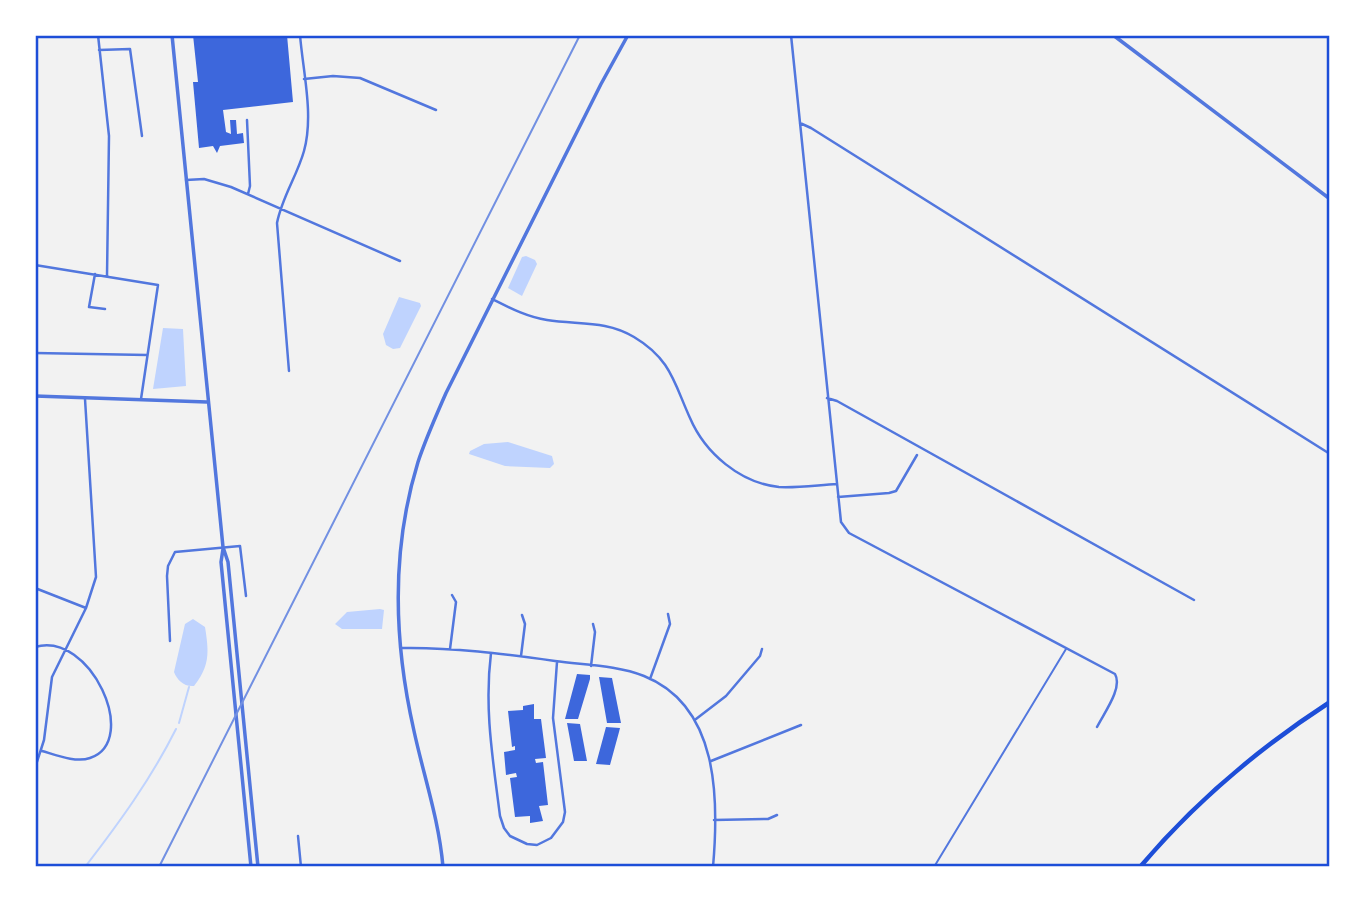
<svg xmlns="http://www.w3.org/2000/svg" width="1365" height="902" viewBox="0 0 1365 902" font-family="Quicksand,sans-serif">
  <rect width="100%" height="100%" fill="#f2f2f2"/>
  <path fill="#bfd3fe" d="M 526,256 L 535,260 L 537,264 L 522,296 L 508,288 L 522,257 Z
    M 399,297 L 420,303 L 421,306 L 400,348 L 393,349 L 386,345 L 383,334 Z
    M 163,328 L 183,329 L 186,386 L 153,389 Z
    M 508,442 L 552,456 L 554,464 L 550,468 L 505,466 L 469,454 L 470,451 L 484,444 Z
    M 380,609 L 384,610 L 382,629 L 342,629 L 335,624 L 347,612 Z
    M 193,619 L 205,627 C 209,652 210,666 194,686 C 184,687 177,680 174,672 L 185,624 Z"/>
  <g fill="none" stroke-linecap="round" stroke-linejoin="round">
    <path stroke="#bfd3fe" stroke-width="2" d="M 179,723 L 189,687
      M 85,867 C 119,823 151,779 176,729"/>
  </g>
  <path fill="#3d67dc" d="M 193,35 L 287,35 L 293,102 L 223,110 L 226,132 L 231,134 L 230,120 L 236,120 L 237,134 L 243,133 L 244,143 L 220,146 L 217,153 L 213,146 L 199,148 L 193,82 L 198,82 Z
    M 577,674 L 590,675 L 590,679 L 578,719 L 565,719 Z
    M 599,677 L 612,678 L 621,723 L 607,723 Z
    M 534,704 L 534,719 L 541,719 L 546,758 L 535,759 L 536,763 L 543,762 L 548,805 L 539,806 L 543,821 L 530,823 L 530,816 L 515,817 L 510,778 L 517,777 L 516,773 L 506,775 L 504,752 L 515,750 L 515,746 L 512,747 L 508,711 L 523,710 L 523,706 Z
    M 567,723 L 580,724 L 587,761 L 574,761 Z
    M 606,727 L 620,728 L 619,732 L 610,765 L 596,764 Z"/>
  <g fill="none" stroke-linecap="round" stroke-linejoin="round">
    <path stroke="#5277de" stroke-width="2" d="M 934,867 L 1066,649"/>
    <path stroke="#5277de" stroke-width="2.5" d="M 98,35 L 109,136 L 107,276
      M 791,35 L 841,522 L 849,533 L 1115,674 C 1123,688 1104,713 1097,727
      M 99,50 L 130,49 L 142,136
      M 304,79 L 333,76 L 360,78 L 436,110
      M 247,120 L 250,186 L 248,194
      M 800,123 L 811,128 L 1330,454
      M 186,180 L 204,179 L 231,187 L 400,261
      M 35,265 L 158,285 L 141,399
      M 95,274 L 89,307 L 105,309
      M 492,299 C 510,308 527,317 547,320 C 578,325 606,320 634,337 C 671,359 674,383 690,418 C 705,453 740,483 779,487 C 798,488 818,485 837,484
      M 35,353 L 147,355
      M 289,371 L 277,223 C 282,197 297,176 304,151 C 314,115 303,72 300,35
      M 827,398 L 837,401 L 1194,600
      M 838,497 L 889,493 L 896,491 L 917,455
      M 35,588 L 86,608
      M 170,641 L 167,576 L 168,566 L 175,552 L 240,546 L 246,596
      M 35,647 C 90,630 141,741 90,758 C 76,763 56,755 42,751
      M 401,648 C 452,647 504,654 555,661 C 583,665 617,665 644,676 C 719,706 719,799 713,867
      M 450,649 L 456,602 L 452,595
      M 491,653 C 484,709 493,760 500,816 L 504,828 L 510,836 L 527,844 L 537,845 L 551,838 L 563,822 L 565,812 L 553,718 L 557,662
      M 521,656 L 525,624 L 522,615
      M 591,666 L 595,632 L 593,624
      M 650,679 L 670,624 L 668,614
      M 696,719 L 726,696 L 760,656 L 762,649
      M 711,761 L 801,725
      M 35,768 L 44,740 L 52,677 L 86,608 L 96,577 L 85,399
      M 714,820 L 768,819 L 777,815
      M 298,836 L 301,867
      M 35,848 L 35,865"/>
    <path stroke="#5277de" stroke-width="3.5" d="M 172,35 L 223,547 L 228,562 L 258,867
      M 1113,35 L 1330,199
      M 35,396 L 207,402
      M 223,549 L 221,562 L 251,867
      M 443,867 C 439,820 424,777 414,731 C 394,643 391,550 418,462 C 426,438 436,416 446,393 L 601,84 L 628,35"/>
    <path stroke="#1d4ed8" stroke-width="4.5" d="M 1140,867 C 1195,802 1259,748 1330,702"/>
    <path stroke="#7290e2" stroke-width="2" d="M 159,867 L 580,35"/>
  </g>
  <rect width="1365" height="902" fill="none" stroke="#ffffff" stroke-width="74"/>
  <rect x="37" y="37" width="1291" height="828" fill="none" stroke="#1d4ed8" stroke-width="2.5"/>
</svg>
